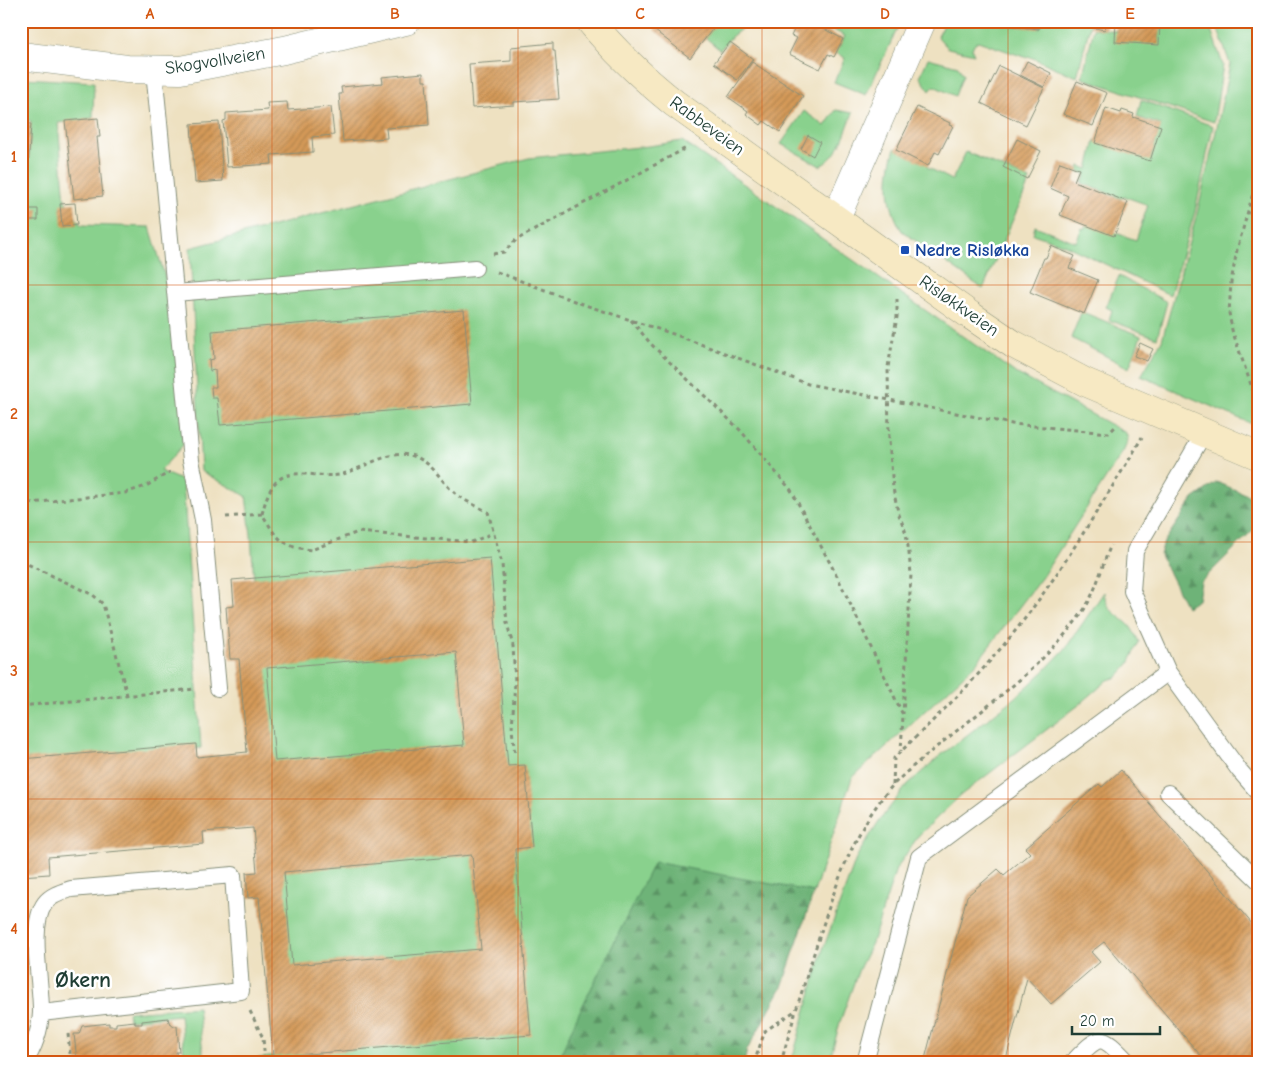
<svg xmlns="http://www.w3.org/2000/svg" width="1280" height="1084" viewBox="0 0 1280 1084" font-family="'Comic Neue',sans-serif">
  <defs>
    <pattern id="forest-firs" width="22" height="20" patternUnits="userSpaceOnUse" patternTransform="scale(1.25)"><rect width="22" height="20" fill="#6eb378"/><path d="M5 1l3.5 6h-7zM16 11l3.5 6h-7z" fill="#5a9363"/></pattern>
    <pattern id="building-hatch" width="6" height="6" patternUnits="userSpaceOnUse" patternTransform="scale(1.25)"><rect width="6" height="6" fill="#d59a59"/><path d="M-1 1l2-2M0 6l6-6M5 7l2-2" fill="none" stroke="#ac7f4a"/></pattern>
  </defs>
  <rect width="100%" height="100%" fill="#fff"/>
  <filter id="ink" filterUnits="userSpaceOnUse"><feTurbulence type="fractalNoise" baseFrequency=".02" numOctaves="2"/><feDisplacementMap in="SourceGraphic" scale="10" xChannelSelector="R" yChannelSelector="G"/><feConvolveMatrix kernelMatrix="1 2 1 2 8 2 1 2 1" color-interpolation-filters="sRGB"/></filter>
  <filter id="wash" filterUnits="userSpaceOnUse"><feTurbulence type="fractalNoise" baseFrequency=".0096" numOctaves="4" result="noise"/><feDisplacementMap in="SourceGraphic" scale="20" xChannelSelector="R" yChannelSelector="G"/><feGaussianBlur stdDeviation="1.12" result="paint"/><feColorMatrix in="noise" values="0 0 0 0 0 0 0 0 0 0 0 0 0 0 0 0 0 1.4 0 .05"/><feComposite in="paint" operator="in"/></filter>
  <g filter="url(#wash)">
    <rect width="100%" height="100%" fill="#eee1c1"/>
    <path fill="#89d18d" stroke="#548760" d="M 714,21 L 752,21 L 732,36 L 720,50 L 705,37 L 716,23 Z
      M 815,21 L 901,21 L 866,95 L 834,82 L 845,58 L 836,53 L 845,36 Z
      M 944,21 L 984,21 L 985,23 L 1040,28 L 1041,21 L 1091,21 L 1077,77 L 1028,56 L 1027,58 L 978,41 L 974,44 L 972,49 L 974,54 L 948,48 L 938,37 Z
      M 1161,21 L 1208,21 L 1223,65 L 1214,122 L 1082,78 L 1094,28 L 1116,31 L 1159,43 Z
      M 1215,21 L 1259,21 L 1259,427 L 1141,376 L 1162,340 L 1197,213 L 1217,127 L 1230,64 Z
      M 928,58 L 958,66 L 963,75 L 955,96 L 934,86 L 930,91 L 920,77 Z
      M 23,78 L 94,82 L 93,118 L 58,123 L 65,201 L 81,225 L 150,227 L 165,277 L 180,383 L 183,445 L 160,471 L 183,481 L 201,748 L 21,760 L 21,186 L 27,186 L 31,121 L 21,119 Z
      M 1141,100 L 1213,126 L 1195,212 L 1170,295 L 1065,245 L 1033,234 L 1035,226 L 1076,242 L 1082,228 L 1084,229 L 1087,223 L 1136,240 L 1148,205 L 1126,197 L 1120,198 L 1082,183 L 1086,174 L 1078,171 L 1080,166 L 1088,169 L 1095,141 L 1150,160 L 1161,125 L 1137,117 Z
      M 836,110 L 853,113 C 845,132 840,156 820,166 L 781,144 L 804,111 L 825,126 Z
      M 682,141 L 1014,372 L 1126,433 L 1128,440 L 1124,450 L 1042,577 L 975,665 L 852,778 L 814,892 L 654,863 L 558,1063 L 223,1063 L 284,1055 L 251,535 L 246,496 L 201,471 L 190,248 L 529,158 L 649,146 Z
      M 895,148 L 928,164 L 927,167 L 952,180 L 966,152 L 1030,180 L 983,289 L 902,231 C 886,204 886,178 895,148 Z
      M 1119,276 L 1167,302 L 1157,338 L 1109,320 L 1112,310 L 1106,307 Z
      M 1081,313 L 1085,313 L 1141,336 L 1129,368 L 1071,338 Z
      M 1104,592 C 1107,612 1115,612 1128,624 C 1133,629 1136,636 1139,642 L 1129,664 L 1117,677 L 1108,680 L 1079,705 L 961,795 L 919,835 L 896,869 L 872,943 L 859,969 L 840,1022 L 829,1063 L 791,1063 L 823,949 L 836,914 L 857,856 L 879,821 L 907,785 L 941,755 L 1015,698 L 1044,671 L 1065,649 Z
      M 198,1007 L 204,1063 L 185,1063 L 180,1015 L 129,1020 L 128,1012 Z"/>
    <path fill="url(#forest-firs)" stroke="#467856" d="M 1217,482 L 1259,500 L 1259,524 L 1201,582 L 1198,600 L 1186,607 L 1160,555 L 1164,542 L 1193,499 Z
      M 654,862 L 814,892 L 782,987 L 747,1050 L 744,1063 L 557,1063 L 577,1017 Z"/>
    <g id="blocks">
      <path fill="url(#building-hatch)" fill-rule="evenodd" d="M 661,21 L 708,21 L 715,26 L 690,58 L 654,30 Z
        M 805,21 L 809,21 L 843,39 L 834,57 L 828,54 L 820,69 L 789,54 L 797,38 L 791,36 L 797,24 L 803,27 Z
        M 985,21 L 1040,21 L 1039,29 L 985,23 Z
        M 1091,21 L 1107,21 L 1105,30 L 1090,27 Z
        M 1116,21 L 1160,21 L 1159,45 L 1115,42 Z
        M 730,42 L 753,59 L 737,80 L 714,63 Z
        M 553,43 L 553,51 L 555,51 L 559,99 L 514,102 L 514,105 L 472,108 L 469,64 L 511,61 L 511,47 Z
        M 1027,61 L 1051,73 L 1044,87 L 1020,75 Z
        M 752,62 L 803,96 L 780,132 L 764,121 L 761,125 L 746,114 L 748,111 L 728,97 Z
        M 999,66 L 1044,88 L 1026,125 L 981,103 Z
        M 423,73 L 423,81 L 426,81 L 429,125 L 386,128 L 387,138 L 343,141 L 339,94 L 342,94 L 341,87 L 383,83 L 382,77 Z
        M 1077,81 L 1107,93 L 1093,126 L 1063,114 Z
        M 287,102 L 288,110 L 331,107 L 334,135 L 312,137 L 313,152 L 271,155 L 272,164 L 227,167 L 223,121 L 226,120 L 226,113 L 268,110 L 267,103 Z
        M 917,107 L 950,123 L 949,125 L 953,126 L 939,154 L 935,152 L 928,166 L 896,150 Z
        M 1106,108 L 1121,113 L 1122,110 L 1134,114 L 1133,117 L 1161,126 L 1150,161 L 1095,143 Z
        M 98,118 L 100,137 L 97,137 L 103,196 L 74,199 L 65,121 Z
        M 219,122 L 223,181 L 195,183 L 191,124 Z
        M 21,123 L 31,124 L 28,168 L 21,168 Z
        M 808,135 L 820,142 L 813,156 L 801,149 Z
        M 1017,139 L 1041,151 L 1027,179 L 1003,167 Z
        M 1060,162 L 1079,169 L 1074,181 L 1128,202 L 1114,236 L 1060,215 L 1068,196 L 1050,188 Z
        M 75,203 L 77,225 L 62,226 L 60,204 Z
        M 26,209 L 38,209 L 38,220 L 26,220 Z
        M 1051,246 L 1075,256 L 1069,268 L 1098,280 L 1084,314 L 1030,292 L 1044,258 L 1046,258 Z
        M 464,310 L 472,404 L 220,425 L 217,398 L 212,398 L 211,387 L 216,387 L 215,370 L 210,371 L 209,360 L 214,359 L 212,331 Z
        M 1140,343 L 1153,349 L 1147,361 L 1134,356 Z
        M 490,558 L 508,766 L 525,765 L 532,847 L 515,849 L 531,1035 L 273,1057 L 259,897 L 248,898 L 246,873 L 257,872 L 253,828 L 203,832 L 204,844 L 48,857 L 49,874 L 21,876 L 21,759 L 196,744 L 197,757 L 247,752 L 239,659 L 230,659 L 226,607 L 234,606 L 232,580 ZM 456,652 L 464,745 L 275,761 L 267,668 ZM 472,855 L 481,949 L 292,965 L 284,872 Z
        M 1121,770 L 1259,932 L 1259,1063 L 1207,1063 L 1104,942 L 1091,952 L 1100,962 L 1051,1004 L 1027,978 L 1005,1063 L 924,1063 L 967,896 L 998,869 L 1004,875 L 1030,853 L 1025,848 L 1099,784 L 1102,787 Z
        M 168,1018 L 169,1022 L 174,1026 L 177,1026 L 179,1052 L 176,1052 L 177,1060 L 180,1060 L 180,1063 L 77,1061 L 74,1034 L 79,1034 L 82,1026 L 109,1023 L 109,1026 L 116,1026 L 116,1023 L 135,1021 L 135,1024 L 142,1024 L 142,1021 Z"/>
    </g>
  </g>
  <g filter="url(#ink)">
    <use href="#blocks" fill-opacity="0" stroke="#868f7a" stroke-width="1"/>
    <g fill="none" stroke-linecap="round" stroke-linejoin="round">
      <defs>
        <path id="lane" d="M 154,70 L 191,460 L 203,520 L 218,688
          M 175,293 L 475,268
          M 1168,672 L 1239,770 L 1259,793
          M 1168,793 L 1259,881
          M 24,1063 C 34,1048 40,1031 41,1013 C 42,985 28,926 45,903 C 51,895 62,892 71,889 L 233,875 L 241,991 L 41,1013
          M 865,1063 L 919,857 L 1168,672 L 1132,591 L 1135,551 L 1204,433
          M 1072,1063 C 1101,1033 1100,1033 1129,1063"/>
        <path id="street" d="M 21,56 L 127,69 L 180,70 L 284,50 L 406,21
          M 836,218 L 922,21"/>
        <path id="secondary" d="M 590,21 C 615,52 643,78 674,103 L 970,315 L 1013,344 L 1085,382 L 1259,456"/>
      </defs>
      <use href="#lane" stroke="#868f7a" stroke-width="18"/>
      <use href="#street" stroke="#868f7a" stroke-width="29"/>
      <use href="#secondary" stroke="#868f7a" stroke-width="29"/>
      <path stroke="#868f7a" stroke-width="3" stroke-dasharray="4 4" stroke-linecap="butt" d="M 1259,172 L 1237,250 L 1231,282 L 1229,313 L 1232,330 L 1259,408
        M 493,254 L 504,252 L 516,240 L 688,147
        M 497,272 L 585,305 L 676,335 L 808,384 L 1012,424 L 1109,433 L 1116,426
        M 897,299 L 897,317 L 888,367 L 889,441 L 893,488 L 898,512 L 906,533 L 909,553 L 911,574 L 903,714
        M 631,320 L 651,344 L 740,430 L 791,490 L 838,578 L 903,715 L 901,751
        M 21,504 L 125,493 L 146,486 L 170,472
        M 262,514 C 266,499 270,482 285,476 C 303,470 325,479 343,474 C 365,468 392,447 416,457 C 436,466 439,480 455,493 C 464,501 477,506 488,512 L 502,564 L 507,623 L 513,646 L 515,682 L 512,729 L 515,755
        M 226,517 L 262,514 L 274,533 L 282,541 L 294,547 L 311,550 L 358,532 L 472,542 L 493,533
        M 21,561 L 93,595 L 103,604 L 127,695
        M 21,706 L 195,689
        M 893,785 L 894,758 C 928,725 964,692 995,655 C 1048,595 1089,523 1132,455 L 1142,437
        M 250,1011 L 263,1038 L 265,1063
        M 68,1034 L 71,1063
        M 754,1063 L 765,1031 L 795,1011
        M 781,1063 C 791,1025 803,988 815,950 C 834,892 851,831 894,784 C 911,767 930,752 949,737 C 995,700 1046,663 1081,614 C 1096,594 1101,567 1111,545"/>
      <use href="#lane" stroke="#fff" stroke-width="16"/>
      <use href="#street" stroke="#fff" stroke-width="28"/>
      <use href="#secondary" stroke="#f7e9c3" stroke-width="28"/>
    </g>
  </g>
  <path fill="none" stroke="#d45610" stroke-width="1" stroke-opacity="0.55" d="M 272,21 L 272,1063M 518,21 L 518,1063M 762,21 L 762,1063M 1008,21 L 1008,1063M 21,285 L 1259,285M 21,542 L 1259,542M 21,799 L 1259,799"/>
  <rect fill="#1a4fb4" stroke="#fff" stroke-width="2" x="900" y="245" width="10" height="10" rx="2.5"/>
  <g text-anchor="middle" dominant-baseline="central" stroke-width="5" stroke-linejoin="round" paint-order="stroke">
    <g font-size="18" fill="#1f3d34" stroke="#fff">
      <text transform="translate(215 61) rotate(-9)">Skogvollveien</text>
      <text transform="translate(707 126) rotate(36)">Rabbeveien</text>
      <text transform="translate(959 306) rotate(35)">Risløkkveien</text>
    </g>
    <g font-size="18" font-weight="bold" fill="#164399" stroke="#fff" text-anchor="start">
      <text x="915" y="250">Nedre Risløkka</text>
    </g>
    <g font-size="22" font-weight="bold" fill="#1f3d34" stroke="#fff">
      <text x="83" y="980">Økern</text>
    </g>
  </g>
  <rect width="1280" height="1084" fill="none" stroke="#fff" stroke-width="55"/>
  <path d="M1072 1026v8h88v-8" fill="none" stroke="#1f3d34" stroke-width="2.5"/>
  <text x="1080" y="1026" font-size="15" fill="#1f3d34" stroke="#ffffff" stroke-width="4" paint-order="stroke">20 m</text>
  <rect x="28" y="28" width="1224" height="1028" fill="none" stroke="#d45610" stroke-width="2"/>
  <g font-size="16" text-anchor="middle" font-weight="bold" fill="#d45610">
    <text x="150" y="19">A</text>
    <text x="395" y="19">B</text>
    <text x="640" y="19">C</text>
    <text x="885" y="19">D</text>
    <text x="1130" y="19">E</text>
    <text x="14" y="162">1</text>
    <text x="14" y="419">2</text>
    <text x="14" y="676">3</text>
    <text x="14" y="934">4</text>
  </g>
</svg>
